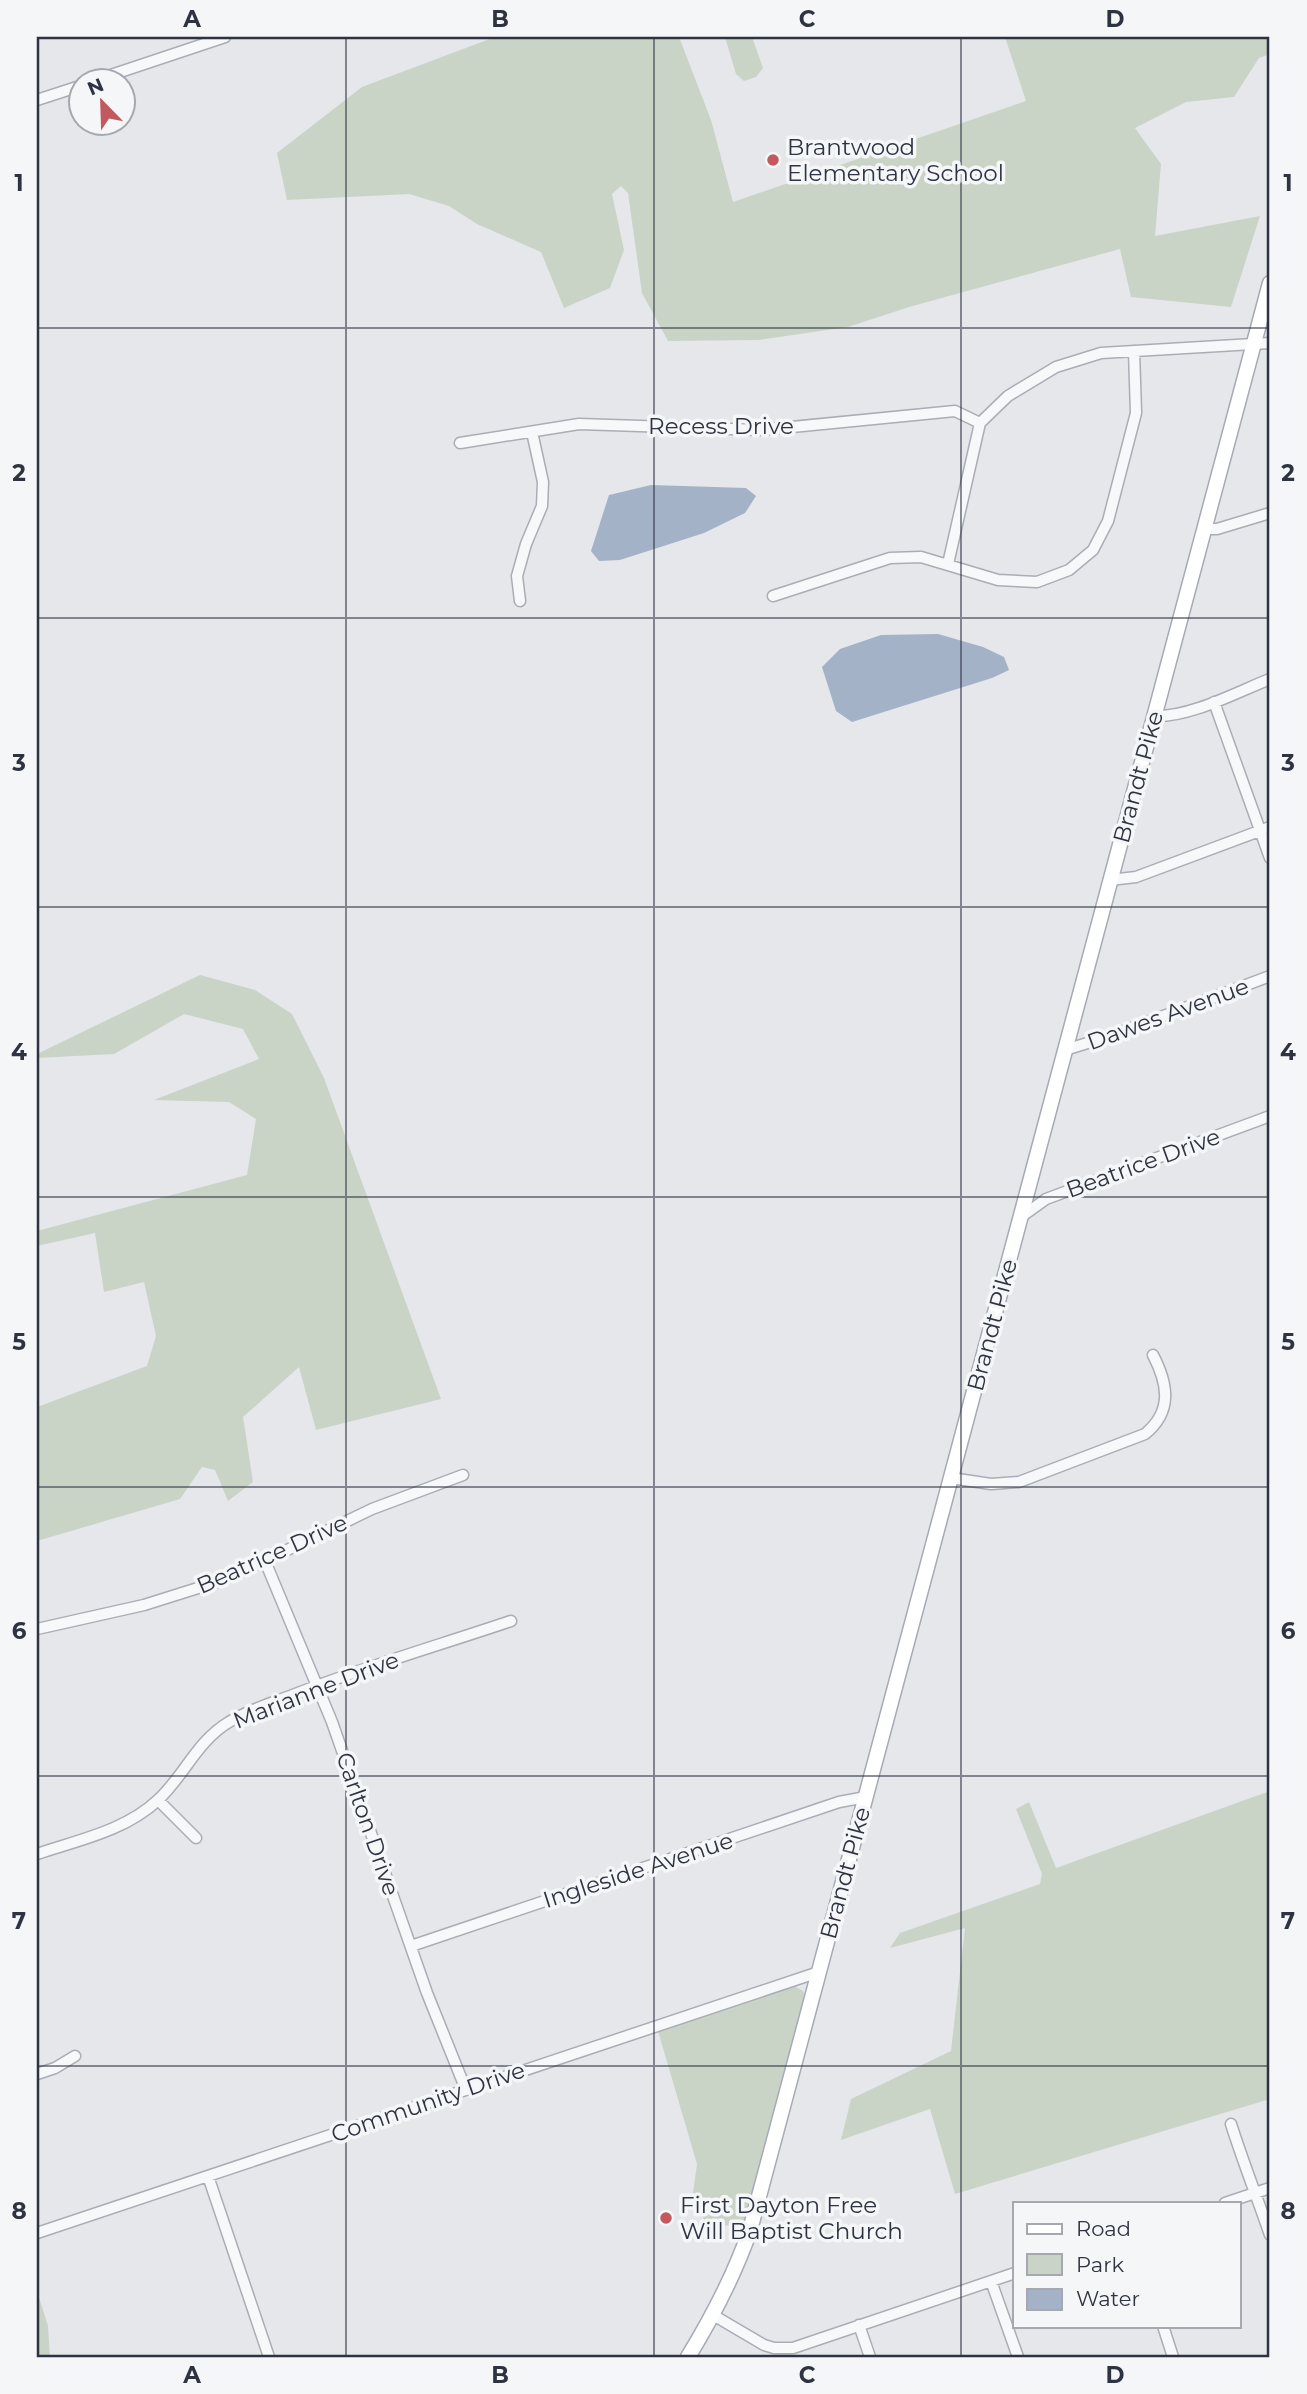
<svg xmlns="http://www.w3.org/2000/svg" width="1307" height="2394" viewBox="0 0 1307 2394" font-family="Montserrat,sans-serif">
  <rect width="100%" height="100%" fill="#e5e7eb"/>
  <path fill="#c9d4c7" d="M 495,37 L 679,37 L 711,120 L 733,202 L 1026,101 L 1005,37 L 1270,37 L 1270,54 L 1259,58 L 1234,97 L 1186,102 L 1135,128 L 1161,164 L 1155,236 L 1260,216 L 1231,307 L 1131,297 L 1120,249 L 909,307 L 848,327 L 759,340 L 668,341 L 642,293 L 628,193 L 621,186 L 612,194 L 624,250 L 610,288 L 564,308 L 541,252 L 477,224 L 449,206 L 409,194 L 287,200 L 277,153 L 362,87 Z
    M 725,37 L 752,37 L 763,68 L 756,77 L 744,81 L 736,74 Z
    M 200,975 L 255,990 L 292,1014 L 324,1078 L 441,1399 L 316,1430 L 299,1367 L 243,1417 L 253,1482 L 228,1501 L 215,1470 L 202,1467 L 180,1499 L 37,1541 L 37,1407 L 147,1366 L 156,1336 L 144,1282 L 104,1292 L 95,1233 L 37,1246 L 37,1231 L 247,1175 L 256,1119 L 229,1102 L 154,1100 L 259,1059 L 243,1029 L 184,1014 L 114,1054 L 37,1058 L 37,1054 Z
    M 1270,1791 L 1270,2099 L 955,2194 L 930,2109 L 841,2140 L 851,2099 L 951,2051 L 965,1928 L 890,1948 L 900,1933 L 1040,1884 L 1042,1874 L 1016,1809 L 1029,1802 L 1056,1868 Z
    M 796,1987 L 803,1991 L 807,1998 L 747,2223 L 714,2227 L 705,2222 L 693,2193 L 697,2164 L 658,2031 L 779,1989 Z
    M 37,2291 L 48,2326 L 50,2357 L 37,2357 Z"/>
  <path fill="#a4b2c7" d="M 651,485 L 746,488 L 756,496 L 745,513 L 704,533 L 620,560 L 599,561 L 591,551 L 609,495 Z
    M 938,634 L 983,647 L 1004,657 L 1009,670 L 992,678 L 852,722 L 836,711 L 822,667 L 840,649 L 881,635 Z"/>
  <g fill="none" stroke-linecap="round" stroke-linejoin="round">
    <defs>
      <path id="minor" d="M 96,80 L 225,37
        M 37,100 L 80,86
        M 460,443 L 579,424 L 761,430 L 955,411 L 980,423
        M 1204,529 L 1217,529 L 1270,513
        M 948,564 L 980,423 L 1008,396 L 1056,367 L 1101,353 L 1270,343
        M 773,596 L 890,558 L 921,557 L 998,580 L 1037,582 L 1069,570 L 1093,550 L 1108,521 L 1136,413 L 1134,351
        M 520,601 L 517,576 L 526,544 L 542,506 L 543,482 L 532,432
        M 1214,702 L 1270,858
        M 1155,716 C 1191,717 1237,692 1270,679
        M 1110,880 L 1136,877 L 1270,827
        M 1065,1050 L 1110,1036 L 1270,976
        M 1021,1217 L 1046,1199 L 1270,1116
        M 951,1478 L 991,1484 L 1019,1482 L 1145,1434 C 1173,1411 1168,1384 1153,1355
        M 265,1561 L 332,1722 L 427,1993 L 466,2090
        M 37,1629 L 144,1605 L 217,1582 L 252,1567 L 372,1509 L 463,1475
        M 158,1800 L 196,1838
        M 37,1854 C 78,1840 125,1831 158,1800 C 184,1776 197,1741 229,1722 C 250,1709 275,1702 298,1693 C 367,1666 440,1645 511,1621
        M 411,1946 L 839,1802 L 866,1797
        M 37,2074 L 55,2068 L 75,2056
        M 1231,2124 C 1243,2162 1257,2197 1270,2235
        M 208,2176 L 269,2357
        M 1225,2203 L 1270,2188
        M 37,2233 L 819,1972
        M 991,2281 L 1018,2357
        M 713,2315 L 764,2345 L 774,2348 L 793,2348 L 1015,2273
        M 859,2325 L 870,2357
        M 1163,2326 L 1173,2357"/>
      <path id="major" d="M 688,2357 C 713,2316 734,2276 750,2230 L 1270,283"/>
    </defs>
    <use href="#minor" stroke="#aaadb5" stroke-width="13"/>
    <use href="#major" stroke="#a5aab5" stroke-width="17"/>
    <use href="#minor" stroke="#f7f8fa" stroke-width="10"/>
    <use href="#major" stroke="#fff" stroke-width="14"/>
  </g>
  <path fill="none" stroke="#2e3342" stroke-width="2" stroke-opacity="0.55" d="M 346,37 L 346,2357M 654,37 L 654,2357M 961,37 L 961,2357M 37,328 L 1270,328M 37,618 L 1270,618M 37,907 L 1270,907M 37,1197 L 1270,1197M 37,1487 L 1270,1487M 37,1776 L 1270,1776M 37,2066 L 1270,2066"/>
  <g fill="#c1595f" stroke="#f4f6f8" stroke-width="2.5">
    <circle cx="773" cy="160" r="7"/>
    <circle cx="666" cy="2218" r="7"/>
  </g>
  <g text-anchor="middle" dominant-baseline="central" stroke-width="7" stroke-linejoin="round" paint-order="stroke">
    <g font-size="23" fill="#2e3342" stroke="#f4f6f8" text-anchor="start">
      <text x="787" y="147">Brantwood<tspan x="787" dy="26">Elementary School</tspan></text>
      <text x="680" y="2205">First Dayton Free<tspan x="680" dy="26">Will Baptist Church</tspan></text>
    </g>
    <g font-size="23" fill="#2e3342" stroke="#f4f6f8">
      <text x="721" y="426">Recess Drive</text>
      <text transform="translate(1138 777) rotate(-75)">Brandt Pike</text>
      <text transform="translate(1168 1014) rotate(-20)">Dawes Avenue</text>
      <text transform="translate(1143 1163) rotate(-20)">Beatrice Drive</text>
      <text transform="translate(992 1325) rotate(-75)">Brandt Pike</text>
      <text transform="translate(272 1554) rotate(-24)">Beatrice Drive</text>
      <text transform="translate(316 1690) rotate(-21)">Marianne Drive</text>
      <text transform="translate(368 1824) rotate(71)">Carlton Drive</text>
      <text transform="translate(638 1870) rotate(-18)">Ingleside Avenue</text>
      <text transform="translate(845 1873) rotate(-75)">Brandt Pike</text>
      <text transform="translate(428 2102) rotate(-19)">Community Drive</text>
    </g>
  </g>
  <rect width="1307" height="2394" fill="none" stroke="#f4f6f8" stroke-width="77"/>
  <rect x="1013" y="2202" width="228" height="126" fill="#f4f6f8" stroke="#a5a8af" stroke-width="2"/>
  <rect x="1027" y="2224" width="35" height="10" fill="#ffffff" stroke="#a5a8af" stroke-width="2"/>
  <text x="1076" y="2236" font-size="21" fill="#2e3342">Road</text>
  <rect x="1027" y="2254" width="35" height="21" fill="#c9d4c7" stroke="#a5a8af" stroke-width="2"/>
  <text x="1076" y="2272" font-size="21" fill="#2e3342">Park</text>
  <rect x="1027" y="2289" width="35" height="21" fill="#a4b2c7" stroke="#a5a8af" stroke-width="2"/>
  <text x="1076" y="2306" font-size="21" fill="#2e3342">Water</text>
  <g transform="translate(102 102) rotate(337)"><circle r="33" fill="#f4f6f8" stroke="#a5a8af" stroke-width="2"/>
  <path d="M0-5L12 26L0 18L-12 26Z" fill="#c1595f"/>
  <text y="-10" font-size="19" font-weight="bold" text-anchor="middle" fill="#2e3342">N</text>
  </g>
  <rect x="38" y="38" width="1230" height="2318" fill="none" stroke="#2e3342" stroke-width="2.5"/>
  <g font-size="23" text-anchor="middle" font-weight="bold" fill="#2e3342">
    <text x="192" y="27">A</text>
    <text x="500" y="27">B</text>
    <text x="807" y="27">C</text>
    <text x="1115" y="27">D</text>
    <text x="19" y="191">1</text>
    <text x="1288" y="191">1</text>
    <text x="19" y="481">2</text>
    <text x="1288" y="481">2</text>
    <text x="19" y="771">3</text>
    <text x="1288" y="771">3</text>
    <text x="19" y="1060">4</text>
    <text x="1288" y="1060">4</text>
    <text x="19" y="1350">5</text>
    <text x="1288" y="1350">5</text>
    <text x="19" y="1639">6</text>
    <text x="1288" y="1639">6</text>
    <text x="19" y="1929">7</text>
    <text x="1288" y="1929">7</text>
    <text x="19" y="2219">8</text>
    <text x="1288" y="2219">8</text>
    <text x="192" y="2383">A</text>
    <text x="500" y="2383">B</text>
    <text x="807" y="2383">C</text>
    <text x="1115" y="2383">D</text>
  </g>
</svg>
